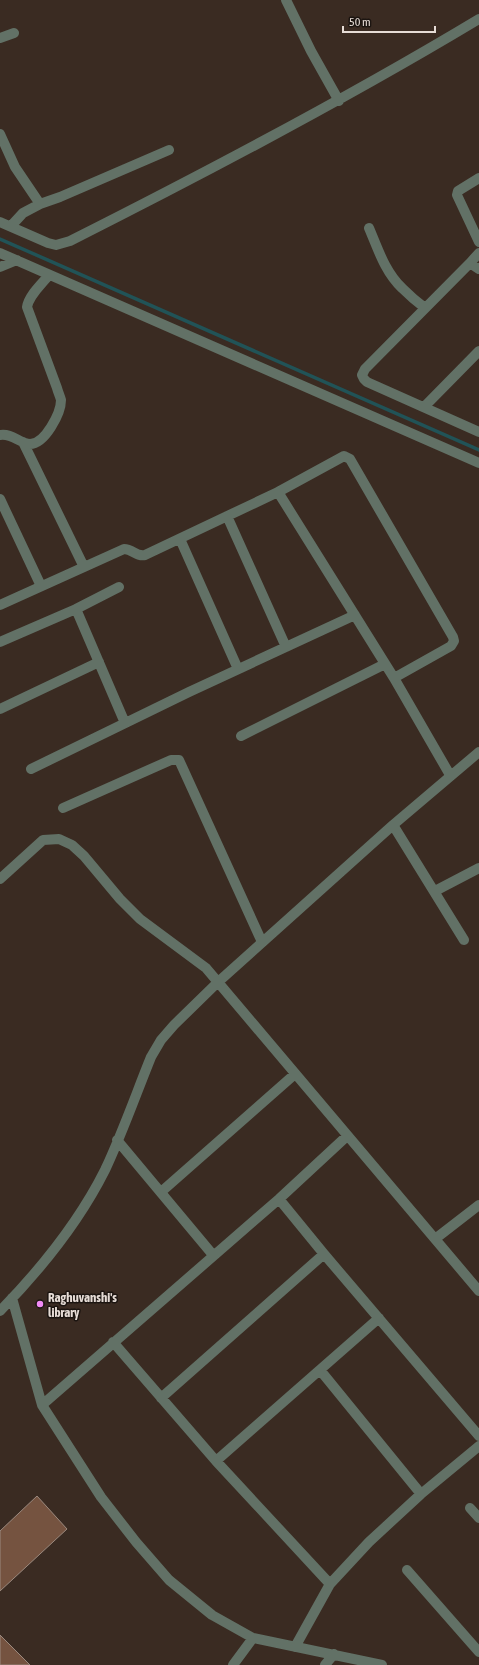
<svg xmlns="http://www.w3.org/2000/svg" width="479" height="1665" viewBox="0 0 479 1665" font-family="'Asap Condensed',sans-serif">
  <rect width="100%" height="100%" fill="#3a2b22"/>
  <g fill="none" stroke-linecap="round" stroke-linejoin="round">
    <path stroke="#215357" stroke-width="3.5" d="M 0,239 L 479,450"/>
  </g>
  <path fill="#755340" stroke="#9b897e" d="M 37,1496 L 67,1529 L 0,1591 L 0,1531 Z
    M 0,1635 L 30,1665 L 0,1665 Z"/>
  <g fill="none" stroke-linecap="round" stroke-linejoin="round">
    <path stroke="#627166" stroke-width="10" d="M 286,0 L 311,51 L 339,101
      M 0,38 L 14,33
      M 0,134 L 15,167 L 40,204
      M 479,178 L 458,191 L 457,195 L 479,242
      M 0,222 L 48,243 L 56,245 L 70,241 C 209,171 346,99 479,19
      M 11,226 L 23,213 L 40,204 L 60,197 L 169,150
      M 369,228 C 378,249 385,272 402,288 C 409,295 417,302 425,308
      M 0,253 L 479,463
      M 470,263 L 479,253
      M 0,267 L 17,260
      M 479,269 L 470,263 L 365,369 L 362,375 L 364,379 L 367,382 L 479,432
      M 424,407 L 479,351
      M 0,435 C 12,433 19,443 30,444 C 45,444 61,413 61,400 C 60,396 58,392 57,388 L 27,307 C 29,295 42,284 49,275
      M 23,442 L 84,567
      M 278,492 L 344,456 L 350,459 L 453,637 L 454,641 L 451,646 L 394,678
      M 0,499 L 41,586
      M 227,516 L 286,647
      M 180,539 L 238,669
      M 0,605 L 124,549 C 133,549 136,557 145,555 L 278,492 L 394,678 L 450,775
      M 76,609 L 119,587
      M 0,642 L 76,609 L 125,723
      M 0,709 L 99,662
      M 241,736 L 385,664
      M 31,769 L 189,692 L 355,615
      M 63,808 L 171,760 L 179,760 L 262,942
      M 393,825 L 464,940
      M 0,879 L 43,840 L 59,839 L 72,845 L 84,856 L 120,899 L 140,919 L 206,968 L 479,1291
      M 435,891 L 479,868
      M 117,1140 L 213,1255
      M 161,1192 L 295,1074
      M 279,1199 L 324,1254 L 479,1436
      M 435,1239 L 479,1205
      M 12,1298 L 42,1405 L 101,1497 L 136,1542 L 169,1580 L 212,1615 L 253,1638 L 382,1665
      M 0,1311 C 40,1270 79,1222 105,1170 C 122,1134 136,1094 151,1057 L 161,1040 L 174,1025 L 217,983 L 393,825 L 479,752
      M 113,1342 L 216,1461 L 330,1584
      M 320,1370 L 421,1494
      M 161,1398 L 324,1254
      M 42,1405 L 279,1199 L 347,1136
      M 216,1461 L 379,1318
      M 470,1508 L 479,1518
      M 407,1570 L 479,1652
      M 295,1647 L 330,1584 L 369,1542 L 421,1494 L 479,1446
      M 233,1665 L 253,1638
      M 325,1665 L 334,1654"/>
  </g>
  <circle fill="#f18bf5" stroke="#1c1511" stroke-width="1.5" cx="40" cy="1304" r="4"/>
  <g text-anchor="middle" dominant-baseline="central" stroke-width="3" stroke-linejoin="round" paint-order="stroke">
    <g font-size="13" font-weight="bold" fill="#e6dcd6" stroke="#1c1511" text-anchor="start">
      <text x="48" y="1297">Raghuvanshi's<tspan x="48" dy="15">library</tspan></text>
    </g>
  </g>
  <path d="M343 26v6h92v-6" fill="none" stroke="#e6dcd6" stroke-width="2"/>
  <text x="349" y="26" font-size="12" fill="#e6dcd6" stroke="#1c1511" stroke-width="3" paint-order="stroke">50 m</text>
</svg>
